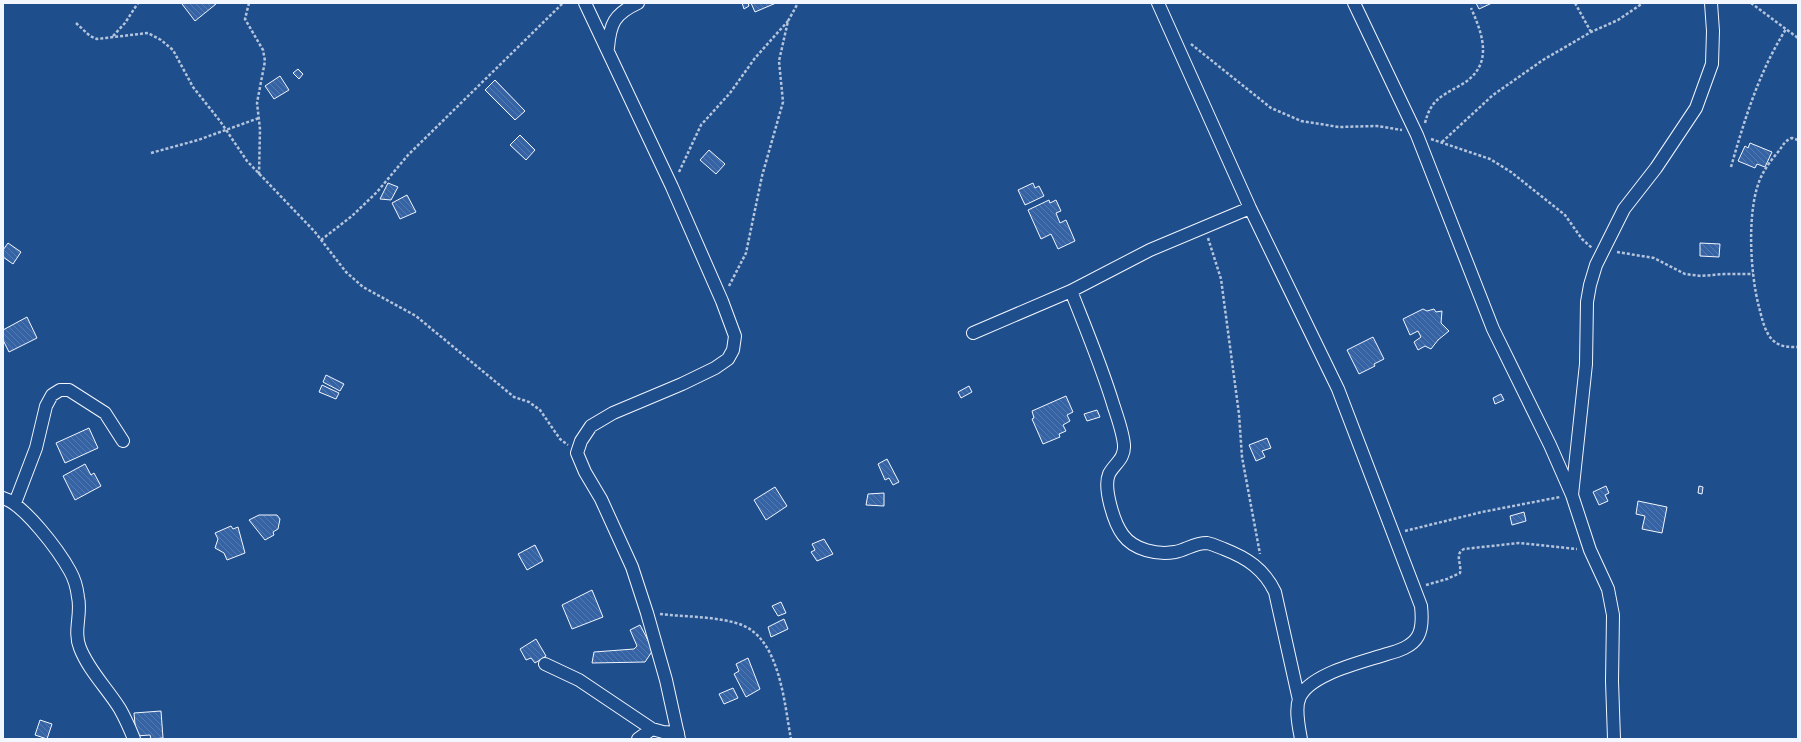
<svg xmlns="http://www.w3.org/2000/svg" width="1801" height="742" viewBox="0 0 1801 742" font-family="'Space Grotesk',sans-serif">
  <defs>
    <pattern id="building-back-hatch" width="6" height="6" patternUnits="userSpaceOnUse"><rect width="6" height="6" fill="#3563a3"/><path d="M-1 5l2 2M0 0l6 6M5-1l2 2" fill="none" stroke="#537ab1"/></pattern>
  </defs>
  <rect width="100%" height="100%" fill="#1f4e8c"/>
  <path fill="url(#building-back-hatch)" stroke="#f2f6ff" d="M 183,3 L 216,3 L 216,4 L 195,21 L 182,4 Z
    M 742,3 L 748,3 L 749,6 L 744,9 Z
    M 751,3 L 776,3 L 755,12 Z
    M 1476,3 L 1492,3 L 1479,9 Z
    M 298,69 L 303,74 L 299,79 L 293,73 Z
    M 280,76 L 289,90 L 274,99 L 265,86 Z
    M 495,80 L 525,111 L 515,120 L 485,90 Z
    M 520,135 L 535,150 L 526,160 L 510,145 Z
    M 1750,143 L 1772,152 L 1765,167 L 1757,164 L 1755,168 L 1738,161 L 1745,146 L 1748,148 Z
    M 709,150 L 725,164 L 716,174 L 700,160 Z
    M 388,183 L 398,187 L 391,200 L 380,199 Z
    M 1033,183 L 1035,188 L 1039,186 L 1044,196 L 1025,205 L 1018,190 Z
    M 407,195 L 416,212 L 400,219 L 392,203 Z
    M 1049,200 L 1050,203 L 1056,200 L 1061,211 L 1056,213 L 1060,223 L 1066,220 L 1075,241 L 1058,249 L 1051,234 L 1041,239 L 1028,210 Z
    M 8,243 L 21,252 L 13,264 L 3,257 L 3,250 Z
    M 1700,243 L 1720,244 L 1719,257 L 1700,256 Z
    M 1423,309 L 1427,311 L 1434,309 L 1436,312 L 1442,311 L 1441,323 L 1449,331 L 1438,340 L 1431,349 L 1425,346 L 1418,350 L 1414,342 L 1421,337 L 1418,331 L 1410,335 L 1403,319 Z
    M 27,317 L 37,338 L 9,352 L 3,340 L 3,330 Z
    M 1373,337 L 1384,359 L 1374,364 L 1375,366 L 1359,374 L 1347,350 Z
    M 326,375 L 344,384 L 340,391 L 323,382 Z
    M 322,385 L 339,393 L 336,399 L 319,392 Z
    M 969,386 L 972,392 L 961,398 L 958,392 Z
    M 1501,394 L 1504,400 L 1495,404 L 1493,398 Z
    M 1066,396 L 1073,412 L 1067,415 L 1070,421 L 1063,425 L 1066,431 L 1059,434 L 1060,437 L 1043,444 L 1032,419 L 1034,418 L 1032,411 Z
    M 1097,410 L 1100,417 L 1087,421 L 1084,414 Z
    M 89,428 L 98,448 L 65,463 L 56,443 Z
    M 1267,438 L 1271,448 L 1262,451 L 1265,457 L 1256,461 L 1249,445 Z
    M 887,459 L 899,482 L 893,485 L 889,478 L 885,480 L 878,464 Z
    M 85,464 L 91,475 L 94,473 L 101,486 L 75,500 L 63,476 Z
    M 1606,486 L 1609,493 L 1605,495 L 1608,501 L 1599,505 L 1593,492 Z
    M 1699,486 L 1703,487 L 1702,494 L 1698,493 Z
    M 775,487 L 787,506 L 766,520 L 754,500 Z
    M 884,493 L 884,506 L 866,505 L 868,494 Z
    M 1638,501 L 1667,507 L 1662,533 L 1642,529 L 1645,516 L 1636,514 Z
    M 1524,512 L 1526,521 L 1512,525 L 1510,516 Z
    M 259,515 L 277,515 L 280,519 L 278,529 L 273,532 L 274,535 L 265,540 L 249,520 Z
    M 231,526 L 233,529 L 238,527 L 245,553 L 227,560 L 224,553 L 215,548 L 218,539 L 215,533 Z
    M 824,539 L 833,554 L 817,561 L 811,552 L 815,550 L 812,544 Z
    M 535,545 L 543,561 L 527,570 L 518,554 Z
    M 592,590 L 603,617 L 572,629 L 562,605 Z
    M 781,602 L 786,613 L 778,616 L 772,606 Z
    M 784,619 L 788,629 L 771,637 L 768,627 Z
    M 640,625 L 653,650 L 645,662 L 592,663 L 594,652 L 634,649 L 637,646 L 630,630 Z
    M 536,639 L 546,656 L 535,663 L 531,658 L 526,660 L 520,649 Z
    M 748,658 L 760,689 L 746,697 L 734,674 L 739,671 L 736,664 Z
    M 733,688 L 738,698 L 724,704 L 719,694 Z
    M 161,711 L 163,738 L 151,739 L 150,735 L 136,736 L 134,713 Z
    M 40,720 L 52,724 L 47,739 L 35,735 Z"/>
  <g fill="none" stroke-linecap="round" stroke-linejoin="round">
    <defs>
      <path id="street" d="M 585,3 L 672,187 L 722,301 L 735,336 L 733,350 L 728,359 L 715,368 L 682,384 L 613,413 L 591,426 L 581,441 L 577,453 L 585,472 L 601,499 L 632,567 L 647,613 L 666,680 L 679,739
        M 1158,3 L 1250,208 L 1338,389 L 1421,606 C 1422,615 1423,627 1418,636 C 1412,647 1398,651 1387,654 C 1363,662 1308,674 1299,699 C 1295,710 1299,728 1301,739
        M 1354,3 L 1417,135 L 1493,329 L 1550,445 L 1572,495 L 1590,550 L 1608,589 L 1613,615 L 1612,681 L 1614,739
        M 608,48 C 610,24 614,14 638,3
        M 1071,291 C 1086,329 1102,367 1114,407 C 1118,419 1123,433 1124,445 C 1125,459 1114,464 1109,474 C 1103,488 1114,523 1123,535 C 1134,550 1157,555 1175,552 C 1186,550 1194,543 1207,543 C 1212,544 1219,547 1224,549 C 1247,558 1264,569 1275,592 L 1299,700
        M 973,333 L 1071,291 L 1150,250 L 1250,208
        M 1572,495 L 1586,364 L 1587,302 L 1590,285 L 1596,265 L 1624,209 L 1656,168 L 1696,108 L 1712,64 L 1713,31 L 1711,3
        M 3,498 C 24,504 59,551 70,571 C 74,578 77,588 78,597 C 82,614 73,631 80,648 C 89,671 107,688 120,709 C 125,718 130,729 134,739
        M 15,503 L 36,448 L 46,406 L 52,395 L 60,390 L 69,390 L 105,413 L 123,441
        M 545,664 L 579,680 L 652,729 L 663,732 L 678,733
        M 638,739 L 652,729"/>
    </defs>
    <use href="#street" stroke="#f2f6ff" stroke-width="14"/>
    <path stroke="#b3c4dc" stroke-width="2.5" stroke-dasharray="3 2" stroke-linecap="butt" d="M 249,3 L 245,19 L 263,50 L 265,61 L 257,103 L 260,129 L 259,175
      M 1575,3 L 1591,32
      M 1751,3 L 1798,38
      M 76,23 L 90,36 L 97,39 L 148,33 L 161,40 L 173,50 L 193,87 L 220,121 L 247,161 L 315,232 L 346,272 L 363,287 L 416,316 L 514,397 L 529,402 L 540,410 L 560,439 L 568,445
      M 113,36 L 125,23 L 138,3
      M 1191,44 L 1271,108 L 1301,121 L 1339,127 L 1377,126 L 1402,130
      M 1425,123 C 1431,100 1440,97 1459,86 C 1494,67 1484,37 1471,8
      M 1431,139 L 1490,159 L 1511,172 L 1565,215 L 1582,239 L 1592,248
      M 1798,140 L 1792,138 C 1784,141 1783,146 1778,152 C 1772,159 1766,167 1762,175 C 1746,206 1750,273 1759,307 C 1762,318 1765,335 1775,342 C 1781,347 1790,347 1798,347
      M 1442,142 L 1493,95 L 1543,60 L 1591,32 L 1618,20 L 1643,3
      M 151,153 L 198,140 L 259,118
      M 1731,167 C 1745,118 1759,72 1786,29
      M 679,172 L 701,125 L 730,93 L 755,58 L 788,21
      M 1208,238 L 1221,279 L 1239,414 L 1242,457 L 1260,554
      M 321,240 L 352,216 L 377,192 L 408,155 L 563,3
      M 1617,252 L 1654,258 L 1685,274 L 1701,276 L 1724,274 L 1753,274
      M 729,286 L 746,253 L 762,176 L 783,102 L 779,61 L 788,21 L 798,3
      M 1405,531 L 1482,512 L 1560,497
      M 1426,585 L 1447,579 L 1460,573 C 1462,564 1454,554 1464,549 L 1519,543 L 1577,549
      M 660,614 C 685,617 711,616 736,623 C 780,634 784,703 791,739"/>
    <use href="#street" stroke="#1f4e8c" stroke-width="12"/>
  </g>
  <rect width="1801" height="742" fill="none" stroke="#f2f6ff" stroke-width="8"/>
</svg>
